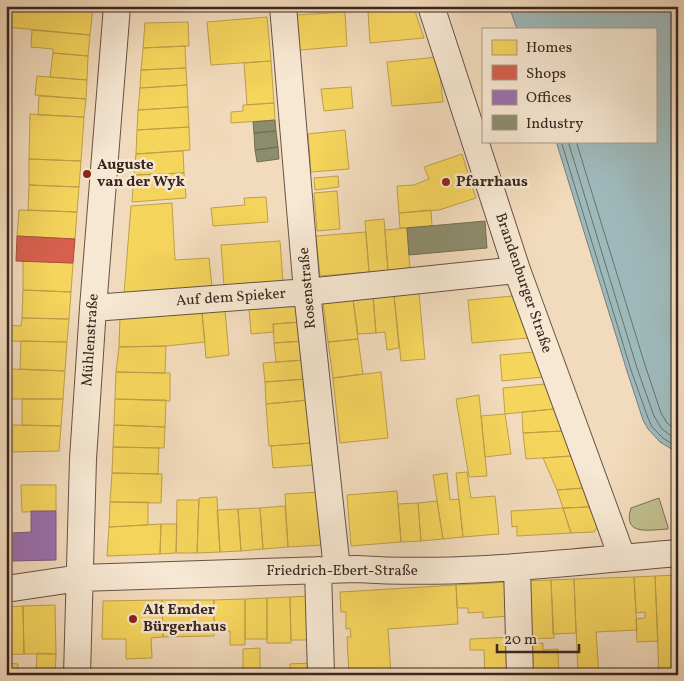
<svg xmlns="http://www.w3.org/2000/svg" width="684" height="681" viewBox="0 0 684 681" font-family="Vollkorn,serif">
  <rect width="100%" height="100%" fill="#f2dbbc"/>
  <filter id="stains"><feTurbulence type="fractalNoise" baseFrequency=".004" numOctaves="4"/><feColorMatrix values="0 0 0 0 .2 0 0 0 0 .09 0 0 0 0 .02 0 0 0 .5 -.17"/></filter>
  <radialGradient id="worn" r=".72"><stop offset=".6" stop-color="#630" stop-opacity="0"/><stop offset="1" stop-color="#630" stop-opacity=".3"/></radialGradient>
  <path fill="#c0be8c" stroke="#7c7256" d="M 659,498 L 668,527 L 668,529 C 649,530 622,536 631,508 Z"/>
  <path fill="#9eb9ba" stroke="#757e7c" d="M 509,6 L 678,6 L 678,453 L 660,442 L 648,429 L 643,420 L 627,371 L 556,141 L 655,141 L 655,29 L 517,29 Z"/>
  <path fill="#f6d55c" stroke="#bda04a" d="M 7,6 L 93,7 L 90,35 L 6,27 Z
    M 414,8 L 424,38 L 370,43 L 368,12 Z
    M 345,12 L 347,46 L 300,50 L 296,15 Z
    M 267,17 L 271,61 L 211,65 L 207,22 Z
    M 188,22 L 189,46 L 143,48 L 145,23 Z
    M 32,30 L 90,35 L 88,56 L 53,53 L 53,49 L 31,47 Z
    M 185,46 L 186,68 L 141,70 L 143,48 Z
    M 53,53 L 88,56 L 87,80 L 50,77 Z
    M 438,57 L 443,102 L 392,106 L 387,62 Z
    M 271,61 L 274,103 L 247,105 L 244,63 Z
    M 186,68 L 187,85 L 140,88 L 141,70 Z
    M 37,76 L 87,80 L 86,99 L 35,95 Z
    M 187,85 L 188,107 L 138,110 L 140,88 Z
    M 351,87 L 353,108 L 324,111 L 321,89 Z
    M 39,96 L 86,99 L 84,117 L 38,115 Z
    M 274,103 L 275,120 L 231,123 L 231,112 L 243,111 L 243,105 Z
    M 188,107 L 189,127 L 137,130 L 138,110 Z
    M 30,114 L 84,117 L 81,161 L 29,159 Z
    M 189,127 L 190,150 L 136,154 L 137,130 Z
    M 345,130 L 349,169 L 311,172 L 308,134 Z
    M 183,151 L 184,173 L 134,175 L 136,154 Z
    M 462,154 L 476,198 L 439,210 L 399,213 L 397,186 L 414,185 L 429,179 L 424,167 Z
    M 29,159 L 81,161 L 79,187 L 29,185 Z
    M 184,173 L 186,198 L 132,202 L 134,175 Z
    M 338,176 L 339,187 L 315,190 L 314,178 Z
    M 29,185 L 79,187 L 77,212 L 28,210 Z
    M 337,191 L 340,229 L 317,231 L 314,193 Z
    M 266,197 L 268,222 L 213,226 L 211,208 L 245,205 L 244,198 Z
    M 172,203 L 175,260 L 209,258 L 212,286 L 124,294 L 131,206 Z
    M 19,210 L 77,212 L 75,239 L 17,236 Z
    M 431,210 L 432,226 L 400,228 L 399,213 Z
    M 384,219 L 388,271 L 369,272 L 365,221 Z
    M 407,228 L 410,269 L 388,271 L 385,230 Z
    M 366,232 L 369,272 L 320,276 L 316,236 Z
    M 280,241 L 283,282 L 224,286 L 221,245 Z
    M 23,261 L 73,263 L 71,292 L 23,290 Z
    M 23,290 L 71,292 L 69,319 L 22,318 Z
    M 419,293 L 425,359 L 401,361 L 394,295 Z
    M 394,295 L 399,348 L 387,350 L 385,332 L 376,333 L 373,297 Z
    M 513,296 L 528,338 L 472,343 L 468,300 Z
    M 373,297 L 376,333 L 358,334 L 353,299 Z
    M 353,299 L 358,339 L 328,342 L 323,302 Z
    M 300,304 L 301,322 L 273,324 L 274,332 L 251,334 L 249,308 Z
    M 225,310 L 229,355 L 206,358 L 202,313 Z
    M 202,313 L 205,342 L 166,346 L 119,347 L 120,318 Z
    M 22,318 L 69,319 L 67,342 L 6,341 L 6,325 L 21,326 Z
    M 301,322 L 303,341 L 274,343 L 273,324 Z
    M 358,339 L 363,374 L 333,378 L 328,342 Z
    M 21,341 L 67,342 L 65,371 L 20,369 Z
    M 303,341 L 305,360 L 276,362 L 274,343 Z
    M 166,346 L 165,373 L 116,372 L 119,347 Z
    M 534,352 L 543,377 L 502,381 L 500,355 Z
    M 305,360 L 306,379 L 265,382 L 263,363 Z
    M 10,369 L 65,371 L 63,399 L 10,399 Z
    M 116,372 L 170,373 L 170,401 L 115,399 Z
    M 381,372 L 388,438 L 340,443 L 333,378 Z
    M 306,379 L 308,400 L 266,404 L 265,382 Z
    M 545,384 L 554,409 L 505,414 L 503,388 Z
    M 479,395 L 487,476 L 469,477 L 456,399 Z
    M 22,399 L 63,399 L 61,426 L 22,425 Z
    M 115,399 L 166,400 L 165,427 L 114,425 Z
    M 308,400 L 312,443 L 269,446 L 266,404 Z
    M 554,409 L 562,431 L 523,433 L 522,412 Z
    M 505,414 L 511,454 L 485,457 L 481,416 Z
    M 12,425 L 61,426 L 59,451 L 12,452 Z
    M 114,425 L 165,427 L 164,448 L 113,447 Z
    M 562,431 L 571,456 L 526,459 L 523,433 Z
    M 312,443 L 314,465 L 273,468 L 271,446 Z
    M 113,447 L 159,448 L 158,474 L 112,473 Z
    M 571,456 L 583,488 L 557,490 L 543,458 Z
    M 467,472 L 471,498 L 495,496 L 499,534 L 463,537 L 456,473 Z
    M 112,473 L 162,474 L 161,503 L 110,502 Z
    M 447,473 L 450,500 L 459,499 L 463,537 L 443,539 L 433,475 Z
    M 21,485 L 56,485 L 56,511 L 22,512 Z
    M 583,488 L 589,507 L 563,508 L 557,490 Z
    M 397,491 L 401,542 L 351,546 L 347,495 Z
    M 320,492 L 323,545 L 288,547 L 285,494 Z
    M 217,497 L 220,552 L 197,553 L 199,498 Z
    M 177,500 L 199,500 L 197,553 L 176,553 Z
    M 437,501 L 443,539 L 421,541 L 418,503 Z
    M 110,502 L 148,502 L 148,525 L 109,527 Z
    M 418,503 L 421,541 L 401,542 L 398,504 Z
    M 285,506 L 288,547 L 263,549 L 260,508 Z
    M 589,507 L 598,526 L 594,532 L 571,533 L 563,508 Z
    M 260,508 L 263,549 L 241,551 L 238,509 Z
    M 563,508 L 571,533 L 517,536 L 517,526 L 512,527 L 511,511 Z
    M 238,509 L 241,551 L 220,552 L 217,510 Z
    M 161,524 L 177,524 L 176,553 L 160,554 Z
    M 161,524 L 160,554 L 107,556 L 109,527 Z
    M 6,533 L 11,533 L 12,561 L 6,561 Z
    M 678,575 L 678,675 L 659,675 L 655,576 Z
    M 655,576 L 658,641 L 637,642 L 636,619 L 645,618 L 645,612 L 636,613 L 634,577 Z
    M 634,577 L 637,630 L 596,632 L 599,675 L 578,675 L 574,579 Z
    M 574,579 L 576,633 L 553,634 L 551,580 Z
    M 551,580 L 554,638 L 528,639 L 525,581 Z
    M 508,582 L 509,616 L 483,618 L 483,612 L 468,613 L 468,608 L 457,608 L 456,585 Z
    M 456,585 L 458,624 L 388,629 L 391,675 L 349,675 L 347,637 L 351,637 L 350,628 L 346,629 L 346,612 L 341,612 L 340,592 Z
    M 310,596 L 311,640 L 291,640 L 290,597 Z
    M 290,597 L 291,643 L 267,643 L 267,598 Z
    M 267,598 L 267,639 L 245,639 L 245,599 Z
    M 245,599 L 245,645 L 230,645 L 230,631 L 214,631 L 214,600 Z
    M 162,600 L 163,637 L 151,638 L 152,658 L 126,659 L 126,639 L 102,639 L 103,601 Z
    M 162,600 L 214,600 L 214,636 L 163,637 Z
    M 55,605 L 56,654 L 24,654 L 23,606 Z
    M 23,606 L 24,654 L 6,655 L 6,607 Z
    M 512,637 L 514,675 L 485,675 L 484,650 L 470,650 L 470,639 Z
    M 543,643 L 543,650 L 558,649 L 559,675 L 529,675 L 528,644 Z
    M 260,648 L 260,675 L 243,675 L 243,649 Z
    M 37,653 L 56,654 L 55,675 L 36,675 Z
    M 6,663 L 18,664 L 17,675 L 6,675 Z
    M 310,663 L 310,675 L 290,675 L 290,664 Z"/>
  <path fill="#d6604d" stroke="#a74f3f" d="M 17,236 L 75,239 L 73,263 L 16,261 Z"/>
  <path fill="#9970ab" stroke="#7c5a81" d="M 31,511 L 56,511 L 56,560 L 12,561 L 11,533 L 31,532 Z"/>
  <path fill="#8c8c6e" stroke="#736d56" d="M 275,120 L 276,131 L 254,133 L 253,122 Z
    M 276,131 L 278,147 L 255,150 L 254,133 Z
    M 278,147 L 279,159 L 257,162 L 255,150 Z
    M 485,221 L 487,248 L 409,255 L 407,228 Z"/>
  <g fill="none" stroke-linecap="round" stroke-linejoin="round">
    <path stroke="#6b706c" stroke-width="1" d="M 561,141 L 631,370 L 648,418 L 652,427 L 663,438 L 678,448
      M 568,141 L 637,368 L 654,416 L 662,429 L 678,441
      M 576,141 L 645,365 L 661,413 L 667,423 L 678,432"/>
    <defs>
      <path id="minor" d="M 283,6 L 307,292 L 337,569
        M 431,6 L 517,270 L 622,557
        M 93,308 L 307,292 L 517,270
        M 517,567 L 520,675
        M 318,570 L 321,675
        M 6,589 L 80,578 L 357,569 C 464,576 571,562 678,553
        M 77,675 L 83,459 L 93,308 L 117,6"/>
    </defs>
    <use href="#minor" stroke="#665346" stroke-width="28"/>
    <use href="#minor" stroke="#f7e8d3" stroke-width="26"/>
  </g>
  <g fill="#8f2418" stroke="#f7e8d3" stroke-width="2">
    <circle cx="87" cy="174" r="5"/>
    <circle cx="446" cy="182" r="5"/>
    <circle cx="133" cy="619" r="5"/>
  </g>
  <g text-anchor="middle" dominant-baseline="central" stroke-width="5" stroke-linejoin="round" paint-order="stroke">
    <g font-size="15" font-weight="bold" fill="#38261f" stroke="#f7e8d3" text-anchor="start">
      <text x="97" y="165">Auguste<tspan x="97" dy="17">van der Wyk</tspan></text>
      <text x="456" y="182">Pfarrhaus</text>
      <text x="143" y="610">Alt Emder<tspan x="143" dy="17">Bürgerhaus</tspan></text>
    </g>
    <g font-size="15" fill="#38261f" stroke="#f7e8d3">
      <text transform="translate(523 283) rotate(71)">Brandenburger Straße</text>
      <text transform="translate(308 288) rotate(-95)">Rosenstraße</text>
      <text transform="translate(231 298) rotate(-4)">Auf dem Spieker</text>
      <text transform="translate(91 340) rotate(-86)">Mühlenstraße</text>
      <text x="342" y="571">Friedrich-Ebert-Straße</text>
    </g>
  </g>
  <rect width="684" height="681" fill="none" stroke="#f2dbbc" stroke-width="25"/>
  <rect x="8" y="8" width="669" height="666" fill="none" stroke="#38261f" stroke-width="2.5"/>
  <rect x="12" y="12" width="659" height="656" fill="none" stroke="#38261f"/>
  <rect x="482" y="28" width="175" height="115" fill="#f7e8d3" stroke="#ab9a8b"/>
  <rect x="492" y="40" width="25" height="15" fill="#f6d55c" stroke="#ab9a8b"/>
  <text x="526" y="52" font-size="15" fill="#38261f">Homes</text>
  <rect x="492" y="65" width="25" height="15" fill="#d6604d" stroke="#ab9a8b"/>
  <text x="526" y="78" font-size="15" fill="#38261f">Shops</text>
  <rect x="492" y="90" width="25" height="15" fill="#9970ab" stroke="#ab9a8b"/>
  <text x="526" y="102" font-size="15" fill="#38261f">Offices</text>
  <rect x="492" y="115" width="25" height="15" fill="#8c8c6e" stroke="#ab9a8b"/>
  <text x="526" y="128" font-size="15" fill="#38261f">Industry</text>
  <path d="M497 644v8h82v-8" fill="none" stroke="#38261f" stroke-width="2.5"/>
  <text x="504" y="644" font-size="15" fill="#38261f" stroke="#f7e8d3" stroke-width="4" paint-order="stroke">20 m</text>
  <rect width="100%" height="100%" filter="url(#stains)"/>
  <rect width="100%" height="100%" fill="url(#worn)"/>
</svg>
